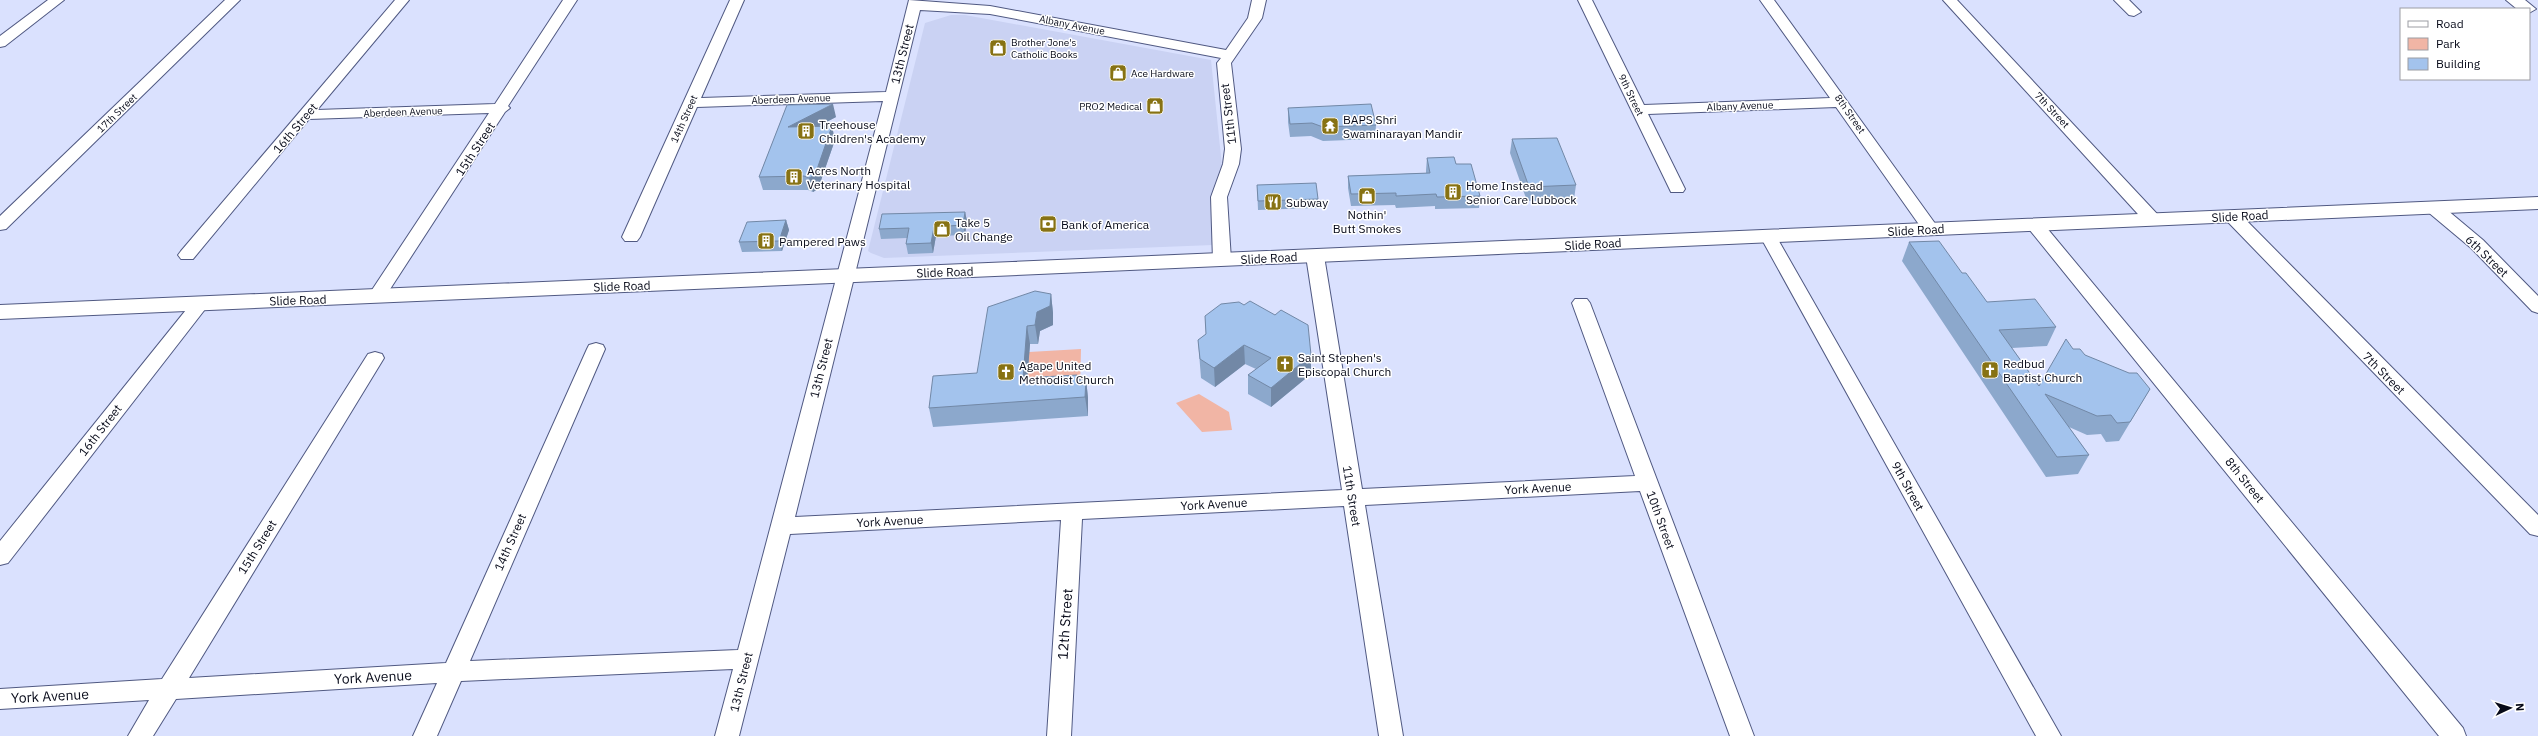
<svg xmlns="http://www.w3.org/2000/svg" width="2538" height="736" viewBox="0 0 2538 736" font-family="'IBM Plex Sans',sans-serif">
  <rect width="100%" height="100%" fill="#dae1fe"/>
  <path fill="#cad2f3" d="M 951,15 L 965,15 L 1211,60 L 1222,166 L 1210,199 L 1213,245 L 884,258 L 871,253 L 868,251 L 925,23 Z"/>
  <path fill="#f1b5a5" d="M 1081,349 L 1080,394 L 1026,397 L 1029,352 Z
    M 1199,394 L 1229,412 L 1232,430 L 1202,432 L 1176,403 Z"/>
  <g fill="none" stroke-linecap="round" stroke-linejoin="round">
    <defs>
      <path id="minor" d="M 48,0 L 64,0 L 5,46 L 0,47 L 0,36 Z
        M 225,0 L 240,0 L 6,229 L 0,230 L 0,216 Z
        M 395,0 L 409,0 L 317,110 L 495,104 L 563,0 L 577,0 L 508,106 L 510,108 L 505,112 L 383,300 L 371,300 L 368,296 L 489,113 L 309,119 L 193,259 L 181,259 L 178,255 L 181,251 Z
        M 730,0 L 744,0 L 701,98 L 886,92 L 909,0 L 990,6 L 1226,50 L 1248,18 L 1252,0 L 1266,0 L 1262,18 L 1231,63 L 1241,149 L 1239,164 L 1227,197 L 1231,260 L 1228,264 L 1216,264 L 1213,260 L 1211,197 L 1223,164 L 1225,149 L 1217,63 L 1221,58 L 990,14 L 920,10 L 795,517 L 1342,490 L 1306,256 L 1309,252 L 1321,252 L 1324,256 L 1362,489 L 1635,476 L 1572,303 L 1575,299 L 1587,299 L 1590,303 L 1754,736 L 1730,736 L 1640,491 L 1365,505 L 1403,736 L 1379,736 L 1344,506 L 1082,519 L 1071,736 L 1047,736 L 1061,520 L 790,534 L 739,736 L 715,736 L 733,669 L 461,681 L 437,736 L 413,736 L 437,683 L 176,699 L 153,736 L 128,736 L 149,700 L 0,709 L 0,689 L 162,679 L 368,354 L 375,352 L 382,354 L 384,358 L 189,678 L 446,663 L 587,349 L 589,345 L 596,343 L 603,345 L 605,349 L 470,661 L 738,650 L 883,101 L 697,107 L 640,237 L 637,241 L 625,241 L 622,237 Z
        M 1578,0 L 1592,0 L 1644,105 L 1830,98 L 1760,0 L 1774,0 L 1939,229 L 1937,233 L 1925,233 L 1836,107 L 1648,114 L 1685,189 L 1683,192 L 1671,192 Z
        M 1943,0 L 1957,0 L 2159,216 L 2161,220 L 2159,224 L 2147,224 Z
        M 2114,0 L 2129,0 L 2141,12 L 2134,16 L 2129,15 Z
        M 2434,203 L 2440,204 L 2483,240 L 2538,296 L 2538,313 L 2532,311 L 2471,248 L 2428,212 L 2426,208 L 2428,204 Z
        M 2232,211 L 2238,212 L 2538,515 L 2538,536 L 2530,534 L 2226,220 L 2224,216 L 2226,212 Z
        M 2035,220 L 2041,221 L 2463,728 L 2466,736 L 2439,736 L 2029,229 L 2027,225 L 2029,221 Z
        M 1768,231 L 1774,232 L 1776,236 L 2061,736 L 2036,736 L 1760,236 L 1762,232 Z
        M 200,298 L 206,300 L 209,304 L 206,308 L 8,563 L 0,565 L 0,541 L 194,300 Z"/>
      <path id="major" d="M 2506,0 L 2525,0 L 2536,9 L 2529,13 L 2529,9 L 2517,9 Z
        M 2538,197 L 2538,209 L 0,319 L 0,305 Z"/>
    </defs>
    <use href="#minor" stroke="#505982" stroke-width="2"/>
    <use href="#major" stroke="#505982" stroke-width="2"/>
    <use href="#minor" fill="#fff" fill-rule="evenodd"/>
    <use href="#major" fill="#fff" fill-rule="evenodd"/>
  </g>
  <path fill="#8ca8cc" d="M 787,105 L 836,117 L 819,126 L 835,140 L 818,189 L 813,192 L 808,190 L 763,190 L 759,177 Z
    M 1288,108 L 1376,125 L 1375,139 L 1323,141 L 1311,136 L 1290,137 L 1288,122 Z
    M 1512,139 L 1576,185 L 1574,199 L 1527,201 L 1510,153 Z
    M 1427,158 L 1456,164 L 1480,196 L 1479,208 L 1435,209 L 1435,206 L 1396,208 L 1395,205 L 1351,206 L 1348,188 L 1348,176 L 1426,173 L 1426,170 Z
    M 1257,185 L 1318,199 L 1318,208 L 1258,210 Z
    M 965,212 L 967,221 L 965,235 L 936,236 L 933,253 L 908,254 L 906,244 L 907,238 L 881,239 L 879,229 Z
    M 786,220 L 789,230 L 782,251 L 742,252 L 739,242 Z
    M 1909,242 L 1962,273 L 1987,302 L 2056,327 L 2047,346 L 2012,348 L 2039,386 L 2073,349 L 2150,389 L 2119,441 L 2106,442 L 2101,434 L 2087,435 L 2069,427 L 2089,455 L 2078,474 L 2046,477 L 1902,261 Z
    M 1051,294 L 1053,313 L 1053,325 L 1040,331 L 1038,344 L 1030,344 L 1027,378 L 1078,380 L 1086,379 L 1088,398 L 1088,416 L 933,427 L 929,408 L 977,373 Z
    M 1205,316 L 1311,374 L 1271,407 L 1248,394 L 1248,375 L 1256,369 L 1245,364 L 1215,387 L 1201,378 L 1198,340 L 1206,334 Z"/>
  <path fill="#7288a6" d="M 833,104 L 836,117 L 792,140 L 788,127 Z
    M 832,126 L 835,140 L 818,189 L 813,192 L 809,178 Z
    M 965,212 L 967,221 L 965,235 L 963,225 Z
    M 786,220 L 789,230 L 782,251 L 779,241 Z
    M 934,227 L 936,236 L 933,253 L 931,243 Z
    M 1051,294 L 1053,313 L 1053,325 L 1040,331 L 1038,344 L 1035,325 L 1037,312 Z
    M 1027,326 L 1030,344 L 1026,397 L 1023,378 Z
    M 1244,345 L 1245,364 L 1215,387 L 1214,368 Z
    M 1311,355 L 1311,374 L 1271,407 L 1271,388 Z
    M 1086,379 L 1088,398 L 1088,416 L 1085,397 Z"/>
  <path fill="#a3c3ed" stroke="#7288a6" d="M 833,104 L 788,127 L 832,126 L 815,175 L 809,178 L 804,176 L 759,177 L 787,105 Z
    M 1371,104 L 1376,125 L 1323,127 L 1312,123 L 1290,124 L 1288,108 Z
    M 1557,138 L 1576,185 L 1529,187 L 1512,139 Z
    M 1454,157 L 1456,164 L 1471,164 L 1480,196 L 1437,197 L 1436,194 L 1396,196 L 1396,193 L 1351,194 L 1348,176 L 1430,173 L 1427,158 Z
    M 1316,183 L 1318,199 L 1258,201 L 1257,185 Z
    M 965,212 L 963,225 L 934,227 L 931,243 L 906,244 L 909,228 L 879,229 L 882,214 Z
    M 786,220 L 779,241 L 739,242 L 747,222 Z
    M 1939,241 L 1962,273 L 1966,273 L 1987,302 L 2035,299 L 2056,327 L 1999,330 L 2039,386 L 2066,339 L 2073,349 L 2080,349 L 2085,355 L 2129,373 L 2137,373 L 2150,389 L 2130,422 L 2117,423 L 2111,415 L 2097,416 L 2045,394 L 2089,455 L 2057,457 L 1909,242 Z
    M 1035,291 L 1051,294 L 1050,306 L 1037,312 L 1035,325 L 1027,326 L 1023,378 L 1077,375 L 1078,380 L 1086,379 L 1085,397 L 929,408 L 933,376 L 977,373 L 988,307 Z
    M 1250,301 L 1275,315 L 1281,310 L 1308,325 L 1311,355 L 1271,388 L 1248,375 L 1271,358 L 1244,345 L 1214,368 L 1200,359 L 1198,340 L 1206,334 L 1205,316 L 1221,304 L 1239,302 L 1244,305 Z"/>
  <defs>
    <symbol id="shop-square" viewBox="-11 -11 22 22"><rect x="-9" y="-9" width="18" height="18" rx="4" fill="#877213" stroke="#fff"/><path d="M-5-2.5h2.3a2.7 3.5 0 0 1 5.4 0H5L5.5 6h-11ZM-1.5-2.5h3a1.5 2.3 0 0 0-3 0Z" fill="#fff"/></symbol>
    <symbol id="temple-square" viewBox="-11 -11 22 22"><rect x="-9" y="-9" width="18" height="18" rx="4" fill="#877213" stroke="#fff"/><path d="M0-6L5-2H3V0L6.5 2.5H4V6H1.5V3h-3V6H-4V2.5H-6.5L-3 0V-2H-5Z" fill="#fff"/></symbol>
    <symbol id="building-square" viewBox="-11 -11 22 22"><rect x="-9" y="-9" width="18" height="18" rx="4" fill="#877213" stroke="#fff"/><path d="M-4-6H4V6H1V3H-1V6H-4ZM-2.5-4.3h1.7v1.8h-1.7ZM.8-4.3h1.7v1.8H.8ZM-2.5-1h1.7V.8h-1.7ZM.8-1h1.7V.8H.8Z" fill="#fff"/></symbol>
    <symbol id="restaurant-square" viewBox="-11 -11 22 22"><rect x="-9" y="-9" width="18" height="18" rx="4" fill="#877213" stroke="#fff"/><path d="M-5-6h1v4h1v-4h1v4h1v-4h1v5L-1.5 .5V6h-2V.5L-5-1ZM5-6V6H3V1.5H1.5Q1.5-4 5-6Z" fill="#fff"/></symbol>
    <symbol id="bank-square" viewBox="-11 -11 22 22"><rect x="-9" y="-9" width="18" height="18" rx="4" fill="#877213" stroke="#fff"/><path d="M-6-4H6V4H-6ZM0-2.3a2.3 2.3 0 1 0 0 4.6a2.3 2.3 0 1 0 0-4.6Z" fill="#fff"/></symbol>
    <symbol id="church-square" viewBox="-11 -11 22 22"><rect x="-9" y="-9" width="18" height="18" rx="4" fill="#877213" stroke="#fff"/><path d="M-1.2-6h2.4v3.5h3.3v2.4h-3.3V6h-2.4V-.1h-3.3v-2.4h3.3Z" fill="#fff"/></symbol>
  </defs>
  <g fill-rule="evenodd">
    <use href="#shop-square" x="988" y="38" width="20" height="20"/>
    <use href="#shop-square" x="1108" y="63" width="20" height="20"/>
    <use href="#shop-square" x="1145" y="96" width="20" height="20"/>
    <use href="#temple-square" x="1320" y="116" width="20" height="20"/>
    <use href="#building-square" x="796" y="121" width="20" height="20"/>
    <use href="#building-square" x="784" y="167" width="20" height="20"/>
    <use href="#building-square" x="1443" y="182" width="20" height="20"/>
    <use href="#shop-square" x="1357" y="186" width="20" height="20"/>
    <use href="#restaurant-square" x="1263" y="192" width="20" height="20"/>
    <use href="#bank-square" x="1038" y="214" width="20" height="20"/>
    <use href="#shop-square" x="932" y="219" width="20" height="20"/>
    <use href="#building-square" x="756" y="231" width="20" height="20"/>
    <use href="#church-square" x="1275" y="354" width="20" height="20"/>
    <use href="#church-square" x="1980" y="360" width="20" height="20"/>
    <use href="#church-square" x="996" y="362" width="20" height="20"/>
  </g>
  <g text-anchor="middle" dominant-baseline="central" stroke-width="3" stroke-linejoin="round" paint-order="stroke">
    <g font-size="10" fill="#070a19" stroke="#fff">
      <text transform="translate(1072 25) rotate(11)">Albany Avenue</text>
      <text transform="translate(1631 95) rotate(64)">9th Street</text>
      <text transform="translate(791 99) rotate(-2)">Aberdeen Avenue</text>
      <text transform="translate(1740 106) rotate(-2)">Albany Avenue</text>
      <text transform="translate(2052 110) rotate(47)">7th Street</text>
      <text transform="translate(403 112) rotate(-2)">Aberdeen Avenue</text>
      <text transform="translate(117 113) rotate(-44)">17th Street</text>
      <text transform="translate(1850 114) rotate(55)">8th Street</text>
      <text transform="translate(684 119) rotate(-66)">14th Street</text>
    </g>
    <g font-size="10" fill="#070a19" stroke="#fff" text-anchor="start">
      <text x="1011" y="42">Brother Jone's<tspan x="1011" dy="12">Catholic Books</tspan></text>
      <text x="1131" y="73">Ace Hardware</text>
      <text x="1142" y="106" text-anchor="end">PRO2 Medical</text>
    </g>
    <g font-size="12" fill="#070a19" stroke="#fff">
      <text transform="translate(902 54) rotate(-76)">13th Street</text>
      <text transform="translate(1228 114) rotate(-97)">11th Street</text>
      <text transform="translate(295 128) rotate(-50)">16th Street</text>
      <text transform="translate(475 149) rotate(-57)">15th Street</text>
      <text transform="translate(2240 216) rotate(-3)">Slide Road</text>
      <text transform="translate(1916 230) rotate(-3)">Slide Road</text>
      <text transform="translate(1593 244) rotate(-3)">Slide Road</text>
      <text transform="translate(2487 256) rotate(44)">6th Street</text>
      <text transform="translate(1269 258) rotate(-3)">Slide Road</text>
      <text transform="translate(945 272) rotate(-2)">Slide Road</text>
      <text transform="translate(622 286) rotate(-2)">Slide Road</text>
      <text transform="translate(298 300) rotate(-2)">Slide Road</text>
      <text transform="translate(821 368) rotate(-76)">13th Street</text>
      <text transform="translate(2384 373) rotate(45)">7th Street</text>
      <text transform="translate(100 430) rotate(-52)">16th Street</text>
      <text transform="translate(2245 480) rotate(51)">8th Street</text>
      <text transform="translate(1908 486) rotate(61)">9th Street</text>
      <text transform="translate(1538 488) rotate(-3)">York Avenue</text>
      <text transform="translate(1352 496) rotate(81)">11th Street</text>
      <text transform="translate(1214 504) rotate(-3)">York Avenue</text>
      <text transform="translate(1661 520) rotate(70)">10th Street</text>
      <text transform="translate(890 521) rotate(-3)">York Avenue</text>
      <text transform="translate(510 542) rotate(-66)">14th Street</text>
      <text transform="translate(257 547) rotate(-58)">15th Street</text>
      <text transform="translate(741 682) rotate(-76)">13th Street</text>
    </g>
    <g font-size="12" fill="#070a19" stroke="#fff" text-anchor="start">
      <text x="1343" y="119">BAPS Shri<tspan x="1343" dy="14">Swaminarayan Mandir</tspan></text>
      <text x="819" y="124">Treehouse<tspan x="819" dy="14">Children's Academy</tspan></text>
      <text x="807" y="170">Acres North<tspan x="807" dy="14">Veterinary Hospital</tspan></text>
      <text x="1466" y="185">Home Instead<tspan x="1466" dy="14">Senior Care Lubbock</tspan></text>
      <text x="1286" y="202">Subway</text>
      <text x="1367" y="214" text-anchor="middle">Nothin'<tspan x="1367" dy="14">Butt Smokes</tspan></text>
      <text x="955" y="222">Take 5<tspan x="955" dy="14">Oil Change</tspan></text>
      <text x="1061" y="224">Bank of America</text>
      <text x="779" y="241">Pampered Paws</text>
      <text x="1298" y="357">Saint Stephen's<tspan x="1298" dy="14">Episcopal Church</tspan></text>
      <text x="2003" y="363">Redbud<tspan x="2003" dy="14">Baptist Church</tspan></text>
      <text x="1019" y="365">Agape United<tspan x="1019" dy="14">Methodist Church</tspan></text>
    </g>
    <g font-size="14" fill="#070a19" stroke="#fff">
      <text transform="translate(1065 624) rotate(-86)">12th Street</text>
      <text transform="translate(373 677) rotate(-3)">York Avenue</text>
      <text transform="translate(50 696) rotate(-3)">York Avenue</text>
    </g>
  </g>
  <rect x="2400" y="8" width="130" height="72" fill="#ffffff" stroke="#9c9da3"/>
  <rect x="2408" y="21" width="20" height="6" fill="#ffffff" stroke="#9c9da3"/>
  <text x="2436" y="28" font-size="12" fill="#070a19">Road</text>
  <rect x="2408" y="38" width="20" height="12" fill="#f1b5a5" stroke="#9c9da3"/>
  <text x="2436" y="48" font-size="12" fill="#070a19">Park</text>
  <rect x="2408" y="58" width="20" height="12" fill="#a3c3ed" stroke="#9c9da3"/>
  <text x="2436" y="68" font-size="12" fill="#070a19">Building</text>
  <g transform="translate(2510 708) rotate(86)" stroke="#ffffff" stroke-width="3" paint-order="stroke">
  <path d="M0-3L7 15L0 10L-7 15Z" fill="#070a19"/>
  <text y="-6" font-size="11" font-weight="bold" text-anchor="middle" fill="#070a19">N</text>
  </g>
</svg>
